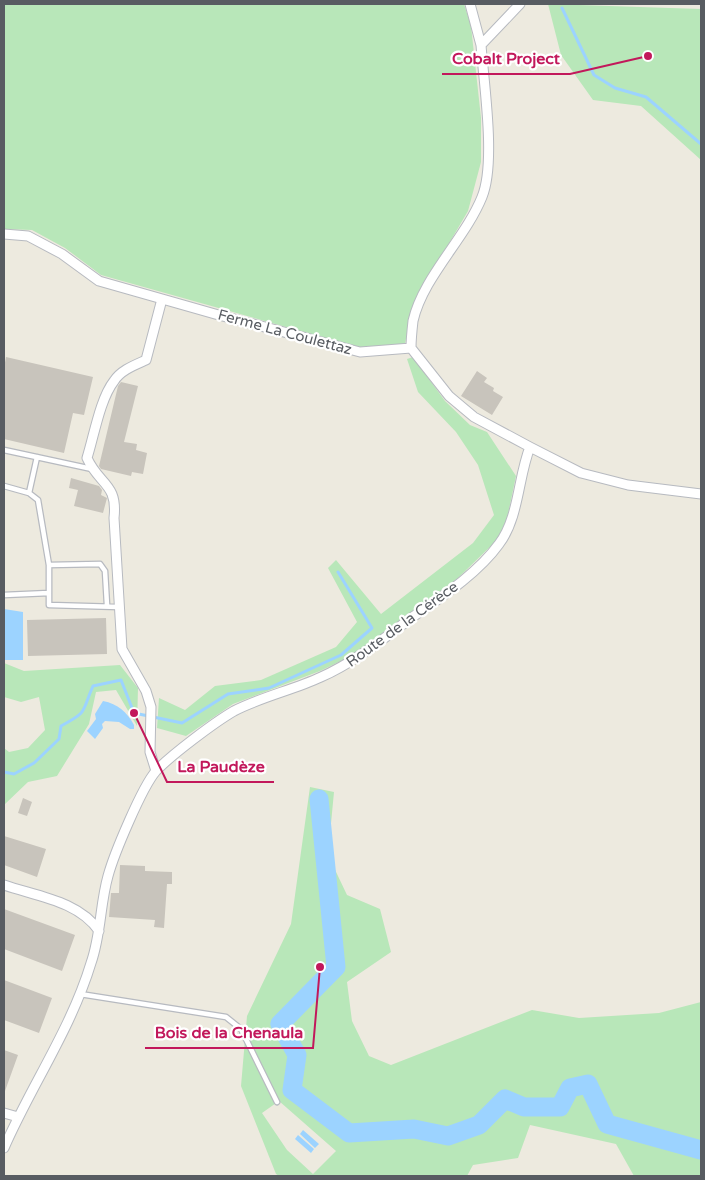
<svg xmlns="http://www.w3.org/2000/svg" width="705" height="1180" viewBox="0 0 705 1180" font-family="'Varela Round',sans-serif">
  <rect width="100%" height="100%" fill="#edeadf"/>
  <path fill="#b8e7b9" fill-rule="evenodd" d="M 4,4 L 464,4 L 471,26 L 481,118 L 481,162 L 468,211 L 424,286 L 410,318 L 405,344 L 361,348 L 101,275 L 65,248 L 32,230 L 4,229 Z
    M 548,4 L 701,9 L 701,160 L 641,106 L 593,100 L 561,55 Z
    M 413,357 L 445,401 L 470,425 L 487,432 L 516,476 L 507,519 L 497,540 L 458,578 L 383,635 L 349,657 L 320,671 L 233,704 L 186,736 L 157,728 L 159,698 L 185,710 L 215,686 L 261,680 L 336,647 L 357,622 L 328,568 L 336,560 L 381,614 L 473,543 L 494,515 L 478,465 L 456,432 L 418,392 L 407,359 Z
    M 4,663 L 24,671 L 120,665 L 138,688 L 137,726 L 116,690 L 96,692 L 89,724 L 57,776 L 28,782 L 4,805 L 4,748 L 9,752 L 28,748 L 45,730 L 39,697 L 21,702 L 4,697 Z
    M 310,787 L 334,792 L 328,855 L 347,895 L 380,909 L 391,952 L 347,982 L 352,1021 L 369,1056 L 391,1065 L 532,1010 L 579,1018 L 659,1013 L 701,1002 L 701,1176 L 634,1176 L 616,1144 L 530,1125 L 518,1158 L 473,1165 L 467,1176 L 279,1176 L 276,1174 L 241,1086 L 247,1016 L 291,924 ZM 279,1101 L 336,1151 L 313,1174 L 287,1150 L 262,1113 Z"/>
  <path fill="#9cd3ff" d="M 4,609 L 23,612 L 23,660 L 4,660 Z
    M 103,701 C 118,704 127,712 134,725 L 134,729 L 130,729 L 119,722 L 105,721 L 102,724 L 103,728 L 95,739 L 87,731 L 96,719 L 95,714 Z
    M 303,1130 L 319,1144 L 315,1148 L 300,1134 Z
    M 298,1135 L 314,1149 L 311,1153 L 295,1139 Z"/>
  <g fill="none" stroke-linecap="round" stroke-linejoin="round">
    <path stroke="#9cd3ff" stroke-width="3" d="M 562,8 L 594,75 L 615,88 L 646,97 L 701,144
      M 4,772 L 14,774 L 34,763 L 59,739 L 61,726 C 89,711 81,713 93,686 L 121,680 L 134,713 L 182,723 L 228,694 L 269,688 L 341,655 L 372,628 L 338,572"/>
    <path stroke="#9cd3ff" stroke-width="19" d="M 319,799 L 336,967 L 280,1024 L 297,1055 L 292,1090 L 349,1133 L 414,1129 L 448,1136 L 479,1125 L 505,1099 L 524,1107 L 560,1107 L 570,1088 L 588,1084 L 607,1124 L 701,1150"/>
  </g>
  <path fill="#c8c4bc" d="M 6,357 L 93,377 L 84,415 L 73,413 L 64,453 L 4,439 L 4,368 Z
    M 477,371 L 487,378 L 484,382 L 494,388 L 493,391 L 503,397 L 492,415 L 461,396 Z
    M 121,382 L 138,386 L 124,442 L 137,444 L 136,450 L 147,453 L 143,474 L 132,472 L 131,476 L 101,469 L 99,466 L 118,386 Z
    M 71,478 L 99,486 L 102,490 L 101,495 L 107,498 L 103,513 L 74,506 L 78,490 L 69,488 Z
    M 106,618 L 107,654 L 28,656 L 27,620 Z
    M 23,798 L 32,802 L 27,816 L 18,813 Z
    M 4,836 L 46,849 L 37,877 L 4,865 Z
    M 120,865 L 145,866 L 145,871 L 172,872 L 172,884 L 167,884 L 164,928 L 154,927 L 155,920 L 109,917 L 111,893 L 119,893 Z
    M 4,909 L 75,935 L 62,971 L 4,949 Z
    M 4,980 L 52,998 L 39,1033 L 4,1020 Z
    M 4,1050 L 18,1055 L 5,1091 L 4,1090 Z"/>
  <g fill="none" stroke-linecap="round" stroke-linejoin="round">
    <defs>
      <path id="lane" d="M 4,450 L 92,469
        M 4,486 L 29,493 L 38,500 L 49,565
        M 29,493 L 37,457
        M 4,595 L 49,593
        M 107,605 L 105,571 L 100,564 L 49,565 L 49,605 L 119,607
        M 80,994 L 226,1017 L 241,1029 L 277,1102"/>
      <path id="street" d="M 470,4 L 481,45
        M 520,4 L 481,45 C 484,85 496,163 482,197 C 465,239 423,277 413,321 C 412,330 411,339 411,348 L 449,396 L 474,417 L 530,447 L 581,473 L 628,485 L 701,494
        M 4,234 L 28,236 L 62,254 L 99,281 L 215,314 L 360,352 L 411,348
        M 156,771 L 150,752 L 151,707 L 146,691 L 122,649 L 114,518 C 118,483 99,485 87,458 C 94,436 100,399 114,381 C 121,370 135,365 146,360 L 162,299
        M 4,885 C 36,896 79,901 99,931
        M 4,1113 L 18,1117
        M 4,1148 C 31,1086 71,1029 91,963 C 101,935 100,904 108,876 C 114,854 142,787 156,771 C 171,755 215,722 234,711 C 261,697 293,690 321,677 C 355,662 384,638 414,616 C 443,596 478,573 499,544 C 519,518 518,477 530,447"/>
    </defs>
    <use href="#lane" stroke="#b7bac0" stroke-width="7"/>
    <use href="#street" stroke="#b7bac0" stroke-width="11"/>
    <use href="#lane" stroke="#fff" stroke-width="4.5"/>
    <use href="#street" stroke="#fff" stroke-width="9"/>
  </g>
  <g text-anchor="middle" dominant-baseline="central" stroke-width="4.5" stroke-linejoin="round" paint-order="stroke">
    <g font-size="15" fill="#585c62" stroke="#fff">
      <text transform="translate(285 332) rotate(15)">Ferme La Coulettaz</text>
      <text transform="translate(402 624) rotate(-36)">Route de la Cérèce</text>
    </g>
  </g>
  <path fill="none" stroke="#c2185b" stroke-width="2" d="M648 56L570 74H442M134 713L167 782H274M320 967L313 1048H145"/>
  <g fill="#c2185b" stroke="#fff" stroke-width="2">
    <circle cx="648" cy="56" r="5"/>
    <circle cx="134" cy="713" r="5"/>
    <circle cx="320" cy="967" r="5"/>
  </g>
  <g font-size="16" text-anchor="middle" font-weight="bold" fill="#c2185b" stroke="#fff" stroke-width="4.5" stroke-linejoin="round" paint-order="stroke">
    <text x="506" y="64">Cobalt Project</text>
    <text x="221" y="772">La Paudèze</text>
    <text x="229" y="1038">Bois de la Chenaula</text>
  </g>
  <rect width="705" height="1180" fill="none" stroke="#585c62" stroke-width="10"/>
</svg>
